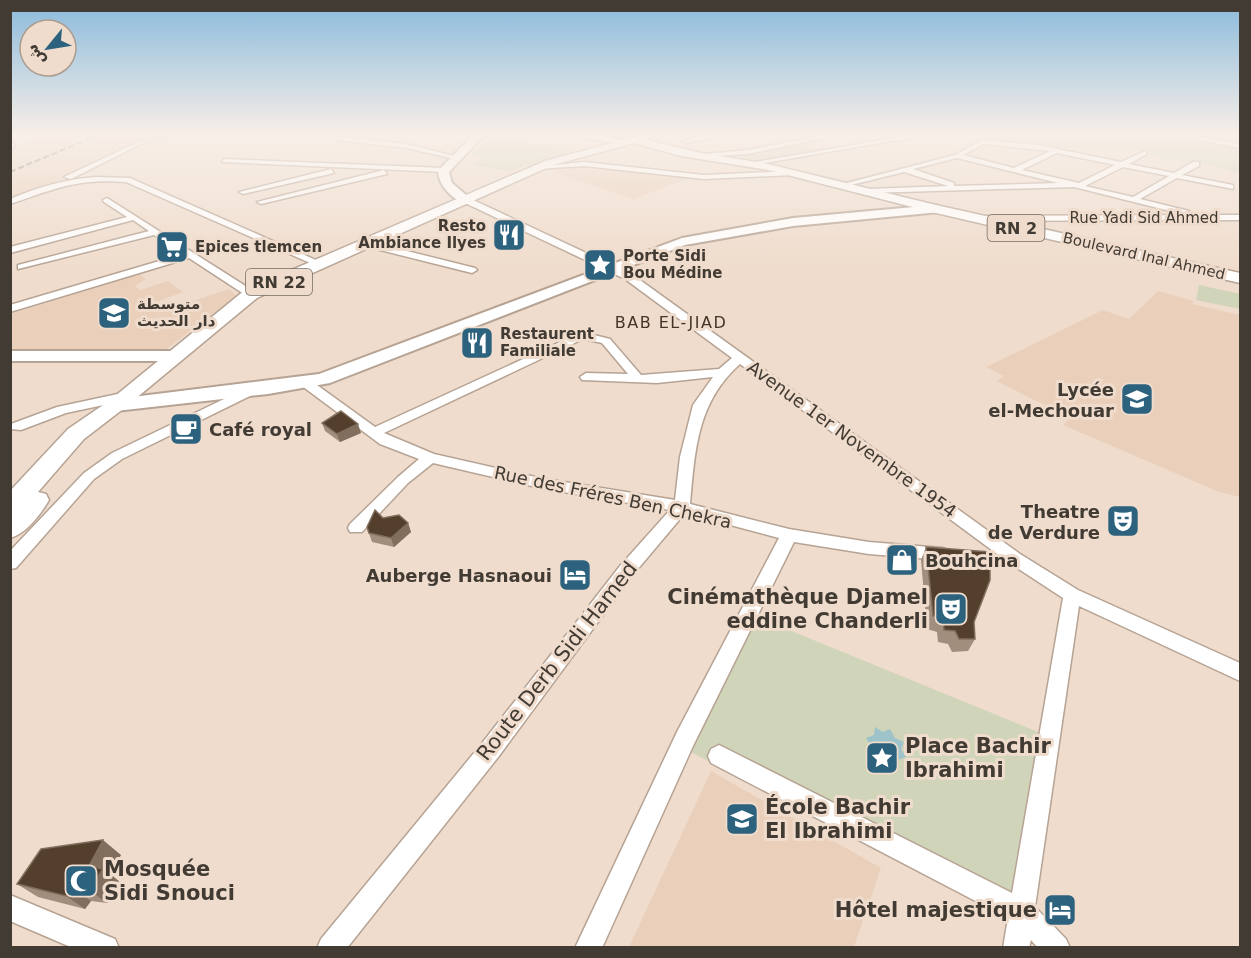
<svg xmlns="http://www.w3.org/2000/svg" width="1251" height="958" viewBox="0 0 1251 958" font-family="'DejaVu Sans','Noto Sans Arabic',sans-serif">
  <rect width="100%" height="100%" fill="#efdccc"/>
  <path fill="#ead0bb" d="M 45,135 L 179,135 L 166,142 L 142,142 L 11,202 L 11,148 Z
    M 567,167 L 684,176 L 687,179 L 633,199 L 552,172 Z
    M 139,274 L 146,279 L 135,286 L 140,290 L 168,281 L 183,292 L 159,301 L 172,312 L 190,306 L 187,303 L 229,289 L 237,296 L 161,353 L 11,351 L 11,314 Z
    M 1158,291 L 1194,301 L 1192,304 L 1240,315 L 1240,497 L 1219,492 L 1063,425 L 1070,418 L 997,381 L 1004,376 L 986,367 L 1103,310 L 1129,319 Z
    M 711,771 L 881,868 L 854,947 L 629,947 Z"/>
  <path fill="#d0d4b8" d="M 973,135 L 1156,135 L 1240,149 L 1240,174 L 1204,163 L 1163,159 L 1135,150 L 1065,148 L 976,140 Z
    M 513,141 L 576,150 L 510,171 L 473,165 L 481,158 L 471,155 L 483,143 Z
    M 803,145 L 815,149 L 757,161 L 740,157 Z
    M 1199,285 L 1240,294 L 1240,309 L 1196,300 Z
    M 752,615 L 1038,732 L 1016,920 L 683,748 Z"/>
  <path fill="#9ec3ca" d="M 875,727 L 883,732 L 890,729 L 895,738 L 904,742 L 901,749 L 906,757 L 898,760 L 898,768 L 889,761 L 881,763 L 876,755 L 867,753 L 871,746 L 866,738 L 874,735 Z"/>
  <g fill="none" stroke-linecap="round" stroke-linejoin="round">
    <defs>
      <path id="minor" d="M 708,135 L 722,135 L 686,143 L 683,141 Z
        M 826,135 L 840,135 L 748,154 L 697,157 L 694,155 L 748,150 Z
        M 911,135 L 926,135 L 748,166 L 744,164 Z
        M 1174,135 L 1189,135 L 1240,144 L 1240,148 Z
        M 339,137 L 407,144 L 458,157 L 455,159 L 407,148 L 337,140 Z
        M 983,140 L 1038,145 L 1121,162 L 1145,151 L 1147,154 L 1129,164 L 1174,173 L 1193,162 L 1199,162 L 1199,166 L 1182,175 L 1233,185 L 1233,189 L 1177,178 L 1140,199 L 1189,211 L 1190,213 L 1186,215 L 1240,215 L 1240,220 L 977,221 L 974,220 L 974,216 L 1186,215 L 1074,187 L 867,193 L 863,191 L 867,189 L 948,186 L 904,172 L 843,187 L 839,185 L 955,155 ZM 984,144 L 1050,151 L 1014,168 L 963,155 ZM 1057,153 L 1115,165 L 1079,183 L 1022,170 ZM 957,158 L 1058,183 L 954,186 L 954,183 L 913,169 ZM 1123,167 L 1169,176 L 1133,197 L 1085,186 Z
        M 140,141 L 145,142 L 71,179 L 64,177 Z
        M 224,159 L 444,168 L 448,170 L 444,172 L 222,162 Z
        M 584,162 L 704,175 L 793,171 L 797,173 L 793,175 L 704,179 L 584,166 L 537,169 L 533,167 Z
        M 331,169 L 334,173 L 243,194 L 239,192 Z
        M 384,170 L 387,174 L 261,204 L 257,202 Z
        M 96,177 L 130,178 L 325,264 L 317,266 L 126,182 C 78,178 54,189 10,204 L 10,199 C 38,187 66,179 96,177 Z
        M 107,198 L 255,292 L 256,294 L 247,296 L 189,258 L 10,312 L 10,305 L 183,254 L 154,235 L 18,269 L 18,265 L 149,231 L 133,220 L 10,253 L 10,247 L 127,217 L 104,202 L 103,200 Z
        M 463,198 L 469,198 L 633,275 L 1020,554 L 1078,590 L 1240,663 L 1240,681 L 1079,606 L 1035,907 L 1066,939 L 1070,948 L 1038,948 L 1031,940 L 1029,948 L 1003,948 L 1008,918 L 711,763 L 708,756 L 711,749 L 719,745 L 727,749 L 1012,893 L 1063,598 L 1008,562 L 740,364 C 697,402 695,450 690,504 L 789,529 L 869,542 L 942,548 L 948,550 L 950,554 L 948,558 L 942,560 L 869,554 L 794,542 L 693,746 L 602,948 L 575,948 L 677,732 L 779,538 L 685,513 L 632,576 L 499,756 L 347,948 L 317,948 L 321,939 L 483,742 L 620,566 L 670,510 L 540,488 L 433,463 L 408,483 L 362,532 L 350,532 L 348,528 L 350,524 L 398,477 L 419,459 L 380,444 L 302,386 L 302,380 L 310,380 L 375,427 L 582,332 L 610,339 L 641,375 L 719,369 L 732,358 L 625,279 L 463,202 ZM 583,339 L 602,343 L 628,374 L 586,373 L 580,377 L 582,380 L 657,383 L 713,377 L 693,405 L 680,457 L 675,500 L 540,478 L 434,454 L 384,433 Z
        M 367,241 L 475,268 L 477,270 L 472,273 L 364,246 L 364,242 Z
        M 251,386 L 257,390 L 256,393 L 122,459 L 94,479 L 16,568 L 10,569 L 10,551 L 84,473 L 112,453 Z
        M 127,392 L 132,393 L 133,396 L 132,399 L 66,413 L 21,430 L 10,429 L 11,424 L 57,407 Z
        M 10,895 L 115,939 L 119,948 L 73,948 L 10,921 Z"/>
      <path id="secondary" d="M 473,135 L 484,135 L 449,172 L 452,183 L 472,200 L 466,204 C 452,199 439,186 438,171 Z
        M 640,135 L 656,135 L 634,143 L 629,140 Z
        M 10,140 L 15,146 L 10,149 Z
        M 936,205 L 942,209 L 940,212 L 793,226 L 685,245 L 330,383 L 268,394 L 116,411 L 109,409 L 106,405 L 109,401 L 116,399 L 319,374 L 682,238 L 793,218 Z
        M 10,351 L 174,351 L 183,356 L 174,361 L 10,361 Z"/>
      <path id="primary" d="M 572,135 L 602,135 L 621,140 L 634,137 L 701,153 L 768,164 L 936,205 L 1240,273 L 1240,283 L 936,213 L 768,170 L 681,156 L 634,143 L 553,165 L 257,298 L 123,409 L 84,439 L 38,492 L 46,494 L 49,500 C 41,514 26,534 10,538 L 10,491 L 68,429 L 109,401 L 245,290 L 545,161 L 612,143 Z"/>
    </defs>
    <use href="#minor" stroke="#b6a394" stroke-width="3"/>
    <use href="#secondary" stroke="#b6a394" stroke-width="4"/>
    <use href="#primary" stroke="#b6a394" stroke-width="3"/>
    <use href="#minor" fill="#fff" fill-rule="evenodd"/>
    <use href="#secondary" fill="#fff" fill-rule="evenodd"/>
    <use href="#primary" fill="#fff" fill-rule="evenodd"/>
    <path stroke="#796e64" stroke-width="2" stroke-dasharray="6 3" stroke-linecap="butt" d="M 10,172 L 98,135"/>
  </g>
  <path fill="#a28e7c" d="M 322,423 L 361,433 L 340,442 L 325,431 Z
    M 383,518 L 408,523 L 411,532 L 394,547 L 372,542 L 367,527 Z
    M 926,547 L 974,622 L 975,639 L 968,651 L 952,652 L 948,644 L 938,642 L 937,632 L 927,629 L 921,560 Z
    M 121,855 L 110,874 L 121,883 L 107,903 L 91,901 L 85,909 L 38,897 L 17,884 Z"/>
  <path fill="#826e5d" d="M 358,424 L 361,433 L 340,442 L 337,434 Z
    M 408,523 L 411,532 L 394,547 L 391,538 Z
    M 103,840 L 121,855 L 110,874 L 121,883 L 107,903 L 89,890 L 89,866 Z
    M 72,888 L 91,901 L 85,909 L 66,896 Z"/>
  <path fill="#543f2d" stroke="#826e5d" stroke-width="1.5" d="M 341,411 L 358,424 L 337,434 L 322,423 Z
    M 375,510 L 383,518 L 399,515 L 408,523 L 391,538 L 369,533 L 367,527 Z
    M 926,547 L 990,552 L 990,580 L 974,622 L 975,639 L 959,639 L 955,631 L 944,630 L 943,619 L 933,616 Z
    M 103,840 L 89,866 L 103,869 L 89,890 L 72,888 L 66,896 L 17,884 L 41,849 Z"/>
  <linearGradient id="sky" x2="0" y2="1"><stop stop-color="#8abadc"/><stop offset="0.5" stop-color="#f8efe8"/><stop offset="1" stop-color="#f8efe8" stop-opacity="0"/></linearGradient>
  <rect width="1251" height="269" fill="url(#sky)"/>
  <defs>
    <symbol id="restaurant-square" viewBox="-11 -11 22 22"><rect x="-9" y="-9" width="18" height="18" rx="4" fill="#2c627e" stroke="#efdccc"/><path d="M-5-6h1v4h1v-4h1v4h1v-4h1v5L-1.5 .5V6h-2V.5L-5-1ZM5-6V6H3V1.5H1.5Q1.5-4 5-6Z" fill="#fff"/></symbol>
    <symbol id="supermarket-square" viewBox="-11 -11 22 22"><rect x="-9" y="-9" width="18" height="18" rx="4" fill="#2c627e" stroke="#efdccc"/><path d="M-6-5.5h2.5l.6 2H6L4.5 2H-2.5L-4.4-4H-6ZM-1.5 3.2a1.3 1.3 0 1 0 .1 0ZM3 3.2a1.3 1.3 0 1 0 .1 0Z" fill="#fff"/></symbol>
    <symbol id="sight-square" viewBox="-11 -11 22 22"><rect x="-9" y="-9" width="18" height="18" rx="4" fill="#2c627e" stroke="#efdccc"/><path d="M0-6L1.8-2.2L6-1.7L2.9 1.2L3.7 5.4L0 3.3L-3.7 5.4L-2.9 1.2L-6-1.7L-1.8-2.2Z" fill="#fff"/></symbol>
    <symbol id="school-square" viewBox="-11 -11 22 22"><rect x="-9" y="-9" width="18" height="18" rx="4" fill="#2c627e" stroke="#efdccc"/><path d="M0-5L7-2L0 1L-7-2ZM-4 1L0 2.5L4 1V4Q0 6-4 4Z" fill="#fff"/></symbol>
    <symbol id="cafe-square" viewBox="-11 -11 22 22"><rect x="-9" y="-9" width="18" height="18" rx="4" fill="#2c627e" stroke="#efdccc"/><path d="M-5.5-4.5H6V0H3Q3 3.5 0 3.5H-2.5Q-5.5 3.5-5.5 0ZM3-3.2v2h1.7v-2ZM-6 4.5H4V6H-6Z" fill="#fff"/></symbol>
    <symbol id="theatre-square" viewBox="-11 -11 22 22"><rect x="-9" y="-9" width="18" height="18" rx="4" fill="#2c627e" stroke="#efdccc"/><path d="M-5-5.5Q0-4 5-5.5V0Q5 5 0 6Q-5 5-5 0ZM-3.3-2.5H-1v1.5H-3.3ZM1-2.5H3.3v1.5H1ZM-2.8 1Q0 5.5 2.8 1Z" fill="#fff"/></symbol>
    <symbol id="shop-square" viewBox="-11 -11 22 22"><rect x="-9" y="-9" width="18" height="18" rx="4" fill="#2c627e" stroke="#efdccc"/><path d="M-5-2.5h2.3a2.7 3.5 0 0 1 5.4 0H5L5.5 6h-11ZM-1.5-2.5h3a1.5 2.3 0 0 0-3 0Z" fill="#fff"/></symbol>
    <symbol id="hotel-square" viewBox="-11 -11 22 22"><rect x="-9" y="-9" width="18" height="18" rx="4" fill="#2c627e" stroke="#efdccc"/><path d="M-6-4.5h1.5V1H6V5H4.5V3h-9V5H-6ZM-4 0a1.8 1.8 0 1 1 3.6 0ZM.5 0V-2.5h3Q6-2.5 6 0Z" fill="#fff"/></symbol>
    <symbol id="mosque-square" viewBox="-11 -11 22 22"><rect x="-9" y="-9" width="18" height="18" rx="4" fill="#2c627e" stroke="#efdccc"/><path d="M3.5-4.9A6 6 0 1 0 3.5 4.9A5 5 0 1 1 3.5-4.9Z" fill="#fff"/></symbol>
  </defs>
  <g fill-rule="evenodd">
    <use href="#restaurant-square" x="490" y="216" width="38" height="38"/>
    <use href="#supermarket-square" x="153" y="228" width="38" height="38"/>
    <use href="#sight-square" x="581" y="246" width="38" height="38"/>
    <use href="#school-square" x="95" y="294" width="38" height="38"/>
    <use href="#restaurant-square" x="458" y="324" width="38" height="38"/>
    <use href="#school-square" x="1118" y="380" width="38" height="38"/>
    <use href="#cafe-square" x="167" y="410" width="38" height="38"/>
    <use href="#theatre-square" x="1104" y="502" width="38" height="38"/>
    <use href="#shop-square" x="883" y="541" width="38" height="38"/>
    <use href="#hotel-square" x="556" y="556" width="38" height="38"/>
    <use href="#theatre-square" x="932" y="590" width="38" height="38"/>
    <use href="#sight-square" x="863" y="739" width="38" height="38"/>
    <use href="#school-square" x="723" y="800" width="38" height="38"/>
    <use href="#mosque-square" x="62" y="862" width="38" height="38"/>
    <use href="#hotel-square" x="1041" y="891" width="38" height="38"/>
  </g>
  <g text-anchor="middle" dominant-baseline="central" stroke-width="6" stroke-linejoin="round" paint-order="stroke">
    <g font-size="15" fill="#423b34" stroke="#efdccc">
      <text x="1144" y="218">Rue Yadi Sid Ahmed</text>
      <text transform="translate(1144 256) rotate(13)">Boulevard Inal Ahmed</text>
    </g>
    <g font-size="15" font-weight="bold" fill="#423b34" stroke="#efdccc" text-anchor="start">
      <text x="486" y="226" text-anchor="end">Resto<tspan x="486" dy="17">Ambiance Ilyes</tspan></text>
      <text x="195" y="247">Epices tlemcen</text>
      <text x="623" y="256">Porte Sidi<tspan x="623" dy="17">Bou Médine</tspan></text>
      <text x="137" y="304">متوسطة<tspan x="137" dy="17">دار الحديث</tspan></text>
      <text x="500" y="334">Restaurent<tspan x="500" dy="17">Familiale</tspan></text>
    </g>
    <g fill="#efdccc" stroke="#766b62" stroke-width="1.5">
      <rect x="987.5" y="215" width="57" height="26" rx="4.5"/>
      <rect x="246" y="269" width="66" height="26" rx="4.5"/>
    </g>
    <g font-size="16" font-weight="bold" fill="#423b34">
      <text x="1016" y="228">RN 2</text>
      <text x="279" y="282">RN 22</text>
    </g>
    <g font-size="16" letter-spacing="1.5" fill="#443528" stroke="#efdccc">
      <text x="671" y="322">BAB EL-JIAD</text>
    </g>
    <g font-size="18" font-weight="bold" fill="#423b34" stroke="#efdccc" text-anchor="end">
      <text x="1114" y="389">Lycée<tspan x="1114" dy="21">el-Mechouar</tspan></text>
      <text x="209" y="429" text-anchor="start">Café royal</text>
      <text x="1100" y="511">Theatre<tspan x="1100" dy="21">de Verdure</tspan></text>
      <text x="925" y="560" text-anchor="start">Bouhcina</text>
      <text x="552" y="575">Auberge Hasnaoui</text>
    </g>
    <g font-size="18" fill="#423b34" stroke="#efdccc">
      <text transform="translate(852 439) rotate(36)">Avenue 1er Novembre 1954</text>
      <text transform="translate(613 497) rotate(12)">Rue des Fréres Ben Chekra</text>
    </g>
    <g font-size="21" font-weight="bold" fill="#423b34" stroke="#efdccc" text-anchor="start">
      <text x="928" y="597" text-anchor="end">Cinémathèque Djamel<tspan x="928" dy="24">eddine Chanderli</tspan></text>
      <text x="905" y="746">Place Bachir<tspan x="905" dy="24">Ibrahimi</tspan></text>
      <text x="765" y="807">École Bachir<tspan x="765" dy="24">El Ibrahimi</tspan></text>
      <text x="104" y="869">Mosquée<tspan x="104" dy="24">Sidi Snouci</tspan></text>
      <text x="1037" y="910" text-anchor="end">Hôtel majestique</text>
    </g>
    <g font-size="21" fill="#423b34" stroke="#efdccc">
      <text transform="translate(557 661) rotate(-52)">Route Derb Sidi Hamed</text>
    </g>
  </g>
  <rect width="1251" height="958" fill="none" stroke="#423b34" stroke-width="24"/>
  <g transform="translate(48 48) rotate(240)"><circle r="28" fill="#efdccc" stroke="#aa9c8f" stroke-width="1.5"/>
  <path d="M0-4.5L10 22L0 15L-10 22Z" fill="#2c627e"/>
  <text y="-9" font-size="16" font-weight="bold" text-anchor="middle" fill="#423b34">ش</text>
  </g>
</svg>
